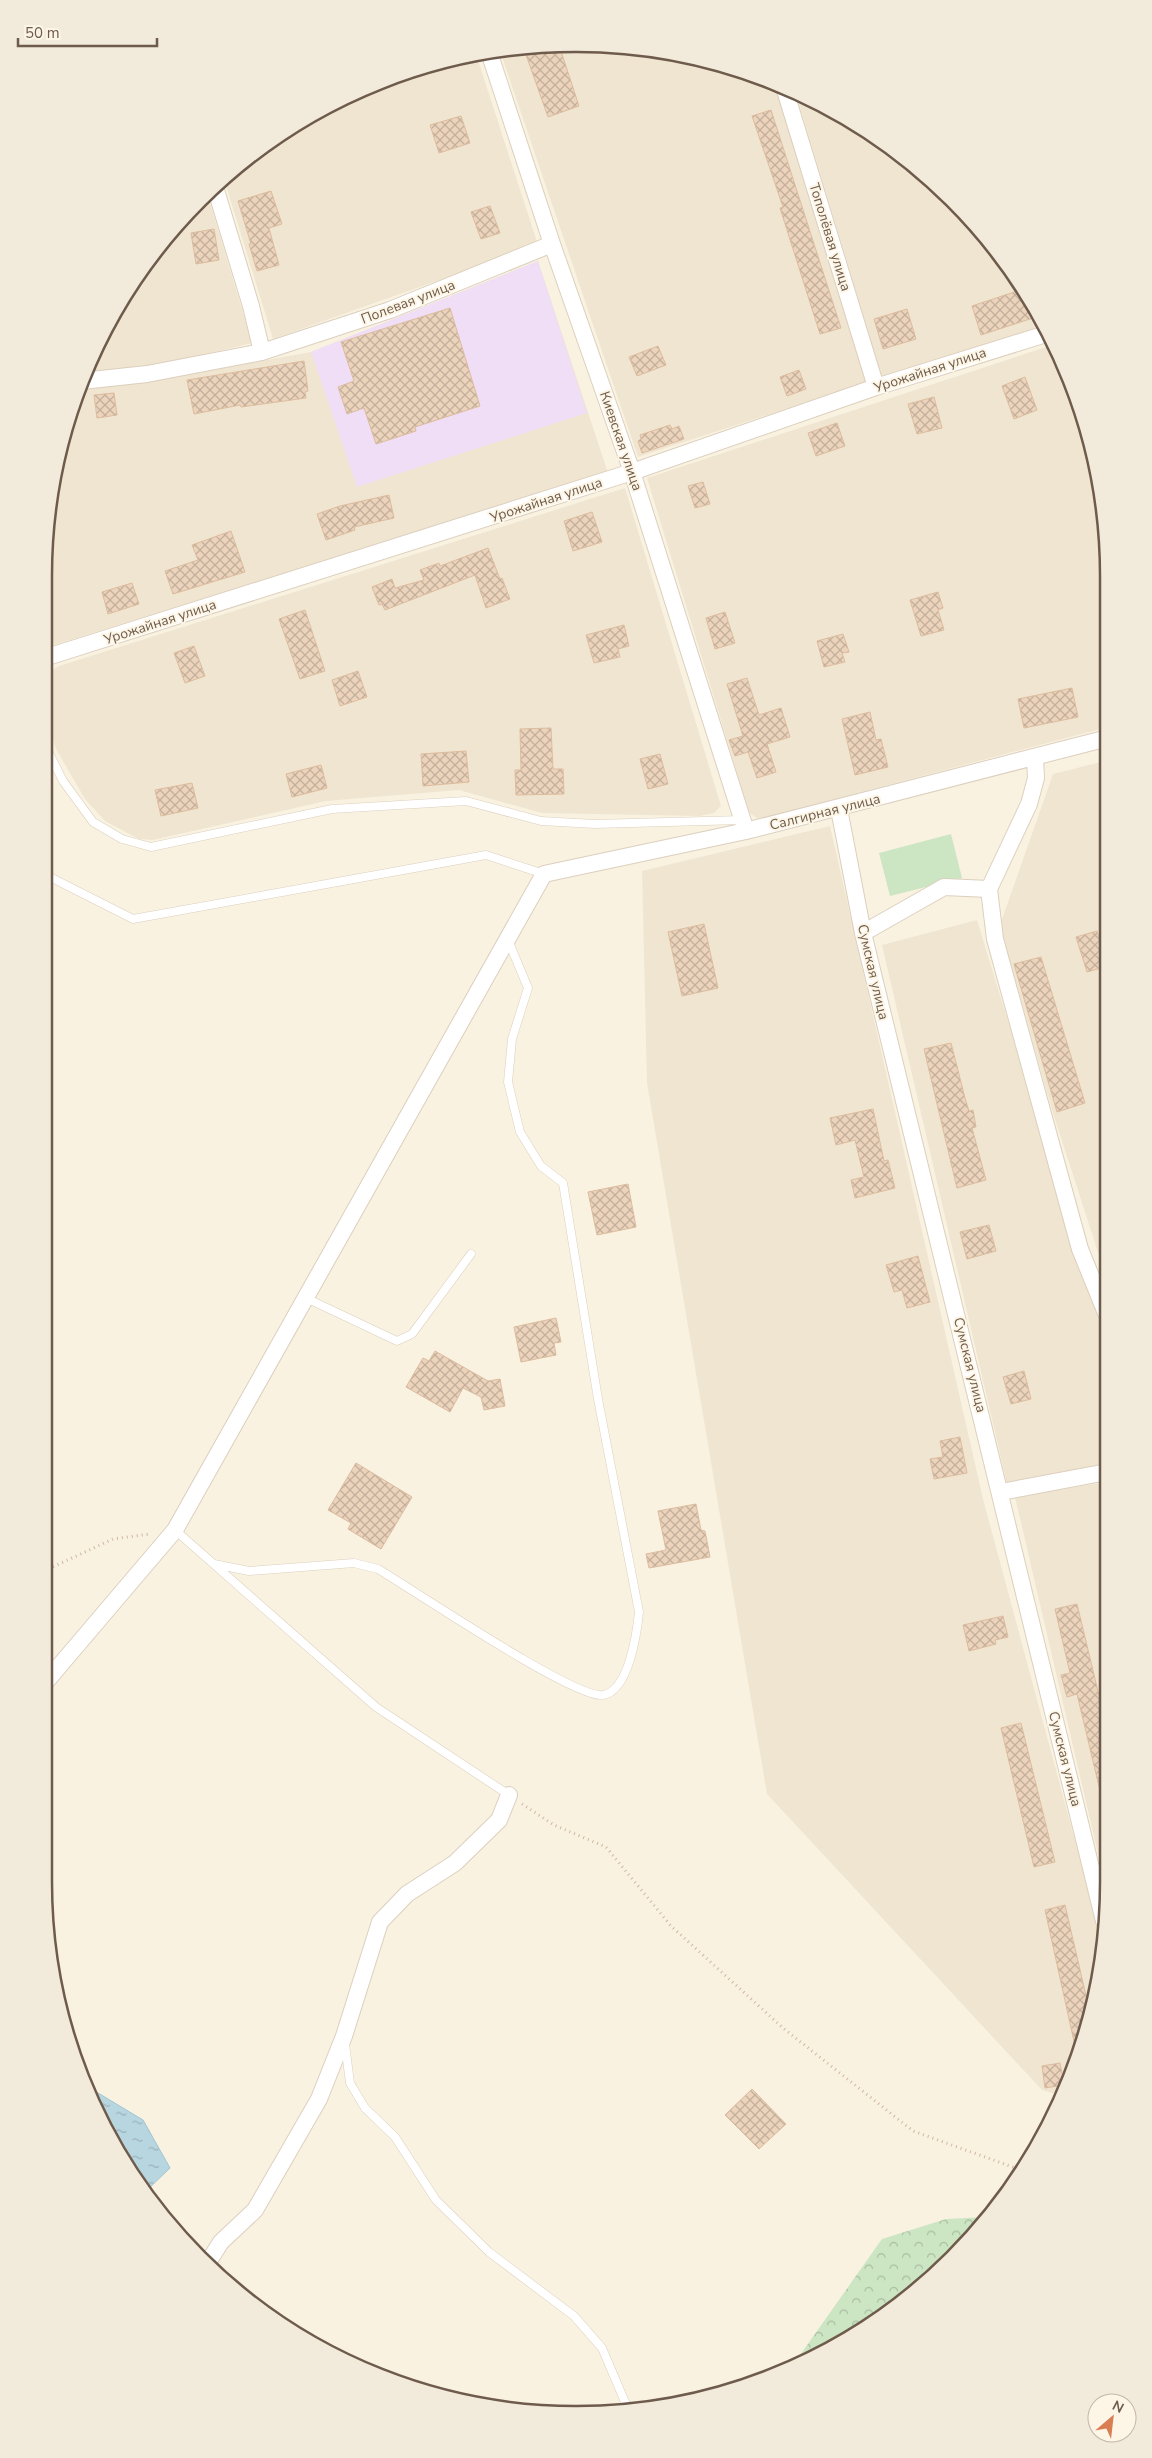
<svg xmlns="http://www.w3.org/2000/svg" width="1152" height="2458" viewBox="0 0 1152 2458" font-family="'Nunito Sans',sans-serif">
  <defs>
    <pattern id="forest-crowns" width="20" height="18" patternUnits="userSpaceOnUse" patternTransform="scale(1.25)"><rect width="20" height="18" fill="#cce5c2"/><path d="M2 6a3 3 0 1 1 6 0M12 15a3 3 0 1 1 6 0" fill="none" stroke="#aabda0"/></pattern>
    <pattern id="water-ripples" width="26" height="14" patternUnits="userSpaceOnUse" patternTransform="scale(1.25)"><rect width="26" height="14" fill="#b8d6e0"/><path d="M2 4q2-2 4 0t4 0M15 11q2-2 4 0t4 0" fill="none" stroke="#9ab1b8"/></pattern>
    <pattern id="building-cross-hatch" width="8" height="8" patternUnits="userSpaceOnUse" patternTransform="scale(1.25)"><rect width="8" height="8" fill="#ecd4bc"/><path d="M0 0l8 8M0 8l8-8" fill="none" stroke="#c3af9b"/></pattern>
  </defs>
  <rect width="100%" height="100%" fill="#f9f2e1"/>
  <path fill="#f0e5d0" d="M 576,44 L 680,54 L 774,83 L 866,383 L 638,457 L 500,51 Z
    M 476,54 L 538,245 L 273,339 L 224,179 L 280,134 L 372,84 Z
    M 796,94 L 900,154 L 998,252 L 1042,328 L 883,380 Z
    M 207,193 L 252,343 L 143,369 L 84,373 L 133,281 L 199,200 Z
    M 538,261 L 608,473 L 44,648 L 44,576 L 54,472 L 79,390 L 151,381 L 311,352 Z
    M 1052,345 L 1068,372 L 1104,506 L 1104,728 L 758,819 L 749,812 L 647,478 Z
    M 625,488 L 721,806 L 714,813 L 699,816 L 542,813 L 459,790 L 326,801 L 153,840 L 139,839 L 105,821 L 85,799 L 56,749 L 44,715 L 44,675 L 59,666 Z
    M 1105,761 L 1106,1277 L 1052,1110 L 1000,925 L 1053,774 Z
    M 830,826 L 983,1499 L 1102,1941 L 1098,1986 L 1063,2096 L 1042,2090 L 767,1794 L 647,1083 L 642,871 Z
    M 977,920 L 1090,1289 L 1106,1330 L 1107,1465 L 1007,1484 L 882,945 Z
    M 1107,1482 L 1108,1882 L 1107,1892 L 1015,1497 Z"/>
  <path fill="#efdef5" d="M 538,261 L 587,413 L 357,487 L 311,352 Z"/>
  <path fill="#cce5c2" d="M 951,834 L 962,878 L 890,896 L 879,853 Z"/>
  <path fill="url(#forest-crowns)" d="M 988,2217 L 976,2233 L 900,2304 L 842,2343 L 793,2365 L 882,2239 L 946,2219 Z"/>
  <path fill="url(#water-ripples)" stroke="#a0c4d1" d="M 88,2087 L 143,2120 L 170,2168 L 146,2191 L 115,2148 Z"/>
  <path fill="url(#building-cross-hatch)" stroke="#ddbc9e" d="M 559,45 L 579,106 L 548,117 L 524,49 Z
    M 771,110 L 841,328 L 820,334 L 780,208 L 783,207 L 752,116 Z
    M 461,116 L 470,143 L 439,153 L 430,125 Z
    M 271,191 L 282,224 L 269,228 L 279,265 L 257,271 L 249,244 L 251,244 L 238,201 Z
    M 490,206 L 500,233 L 481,239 L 471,212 Z
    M 214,229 L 219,260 L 196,264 L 191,233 Z
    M 1020,290 L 1036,317 L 981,335 L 972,306 Z
    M 450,308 L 480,406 L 415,427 L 416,431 L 376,444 L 364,408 L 347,414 L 338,387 L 354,381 L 341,342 Z
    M 907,309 L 916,339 L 883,349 L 874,319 Z
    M 658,346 L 666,365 L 637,376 L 629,357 Z
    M 304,361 L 308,391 L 305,392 L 306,398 L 241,407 L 240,405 L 194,414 L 187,380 Z
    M 799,370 L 806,389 L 787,396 L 780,377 Z
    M 1025,377 L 1037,410 L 1014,419 L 1002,386 Z
    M 114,393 L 117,415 L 97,418 L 94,395 Z
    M 934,397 L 942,428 L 917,434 L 908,404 Z
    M 837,423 L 845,446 L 816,456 L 808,433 Z
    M 670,425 L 672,429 L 679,426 L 684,439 L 642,453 L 638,441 L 641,439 L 640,435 Z
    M 703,482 L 710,504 L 695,508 L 688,486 Z
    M 389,495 L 394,518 L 354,527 L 355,530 L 326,540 L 317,514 L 340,506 Z
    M 592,512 L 602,542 L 573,551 L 564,521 Z
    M 231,531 L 245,572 L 173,594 L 165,571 L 198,560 L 192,545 Z
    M 488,548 L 500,579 L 502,578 L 510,599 L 486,608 L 475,575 L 385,610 L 382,604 L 379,605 L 372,587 L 392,579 L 395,588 L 424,580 L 420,570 L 439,563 L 440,566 Z
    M 132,583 L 139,604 L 108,614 L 102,592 Z
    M 938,592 L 943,608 L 938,610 L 944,630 L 921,636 L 910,600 Z
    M 305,610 L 325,671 L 300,679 L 279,619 Z
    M 725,612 L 735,643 L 715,649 L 706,618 Z
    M 624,625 L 629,646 L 618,649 L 620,657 L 594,663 L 586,635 Z
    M 843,634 L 849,652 L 842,653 L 845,662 L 824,667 L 817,641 Z
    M 194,646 L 205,676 L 185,683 L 174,653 Z
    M 358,671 L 367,697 L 340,706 L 332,680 Z
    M 747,678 L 759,715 L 781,708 L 790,737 L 767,744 L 776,772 L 757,778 L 748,752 L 735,756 L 729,740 L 743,736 L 727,684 Z
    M 1072,688 L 1078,717 L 1024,728 L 1018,699 Z
    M 870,712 L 876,740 L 881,739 L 888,767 L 855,775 L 842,719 Z
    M 551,728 L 553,769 L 563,769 L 564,794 L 516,795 L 515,770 L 521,770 L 520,729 Z
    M 466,751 L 469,782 L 423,786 L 421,754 Z
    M 660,754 L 668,784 L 648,789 L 640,759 Z
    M 321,765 L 327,788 L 292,797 L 286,774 Z
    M 192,783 L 198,808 L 161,816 L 155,790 Z
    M 704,924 L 718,988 L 682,996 L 668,932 Z
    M 1097,931 L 1105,958 L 1105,967 L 1087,972 L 1076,937 Z
    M 1041,957 L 1085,1103 L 1057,1112 L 1014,964 Z
    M 951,1043 L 965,1098 L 969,1111 L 973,1110 L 976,1127 L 972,1128 L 986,1180 L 957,1188 L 924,1049 Z
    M 873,1109 L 884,1161 L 888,1160 L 895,1188 L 855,1198 L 851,1180 L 864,1177 L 855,1140 L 836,1145 L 830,1118 Z
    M 628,1184 L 636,1227 L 597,1235 L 588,1192 Z
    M 989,1225 L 996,1251 L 967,1259 L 960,1232 Z
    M 918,1256 L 930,1302 L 907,1308 L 902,1290 L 894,1292 L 886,1265 Z
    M 556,1318 L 561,1342 L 554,1343 L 556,1355 L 521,1362 L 514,1327 Z
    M 435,1351 L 488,1381 L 500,1379 L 505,1406 L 484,1410 L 481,1397 L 463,1388 L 450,1412 L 406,1387 L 423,1358 L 429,1361 Z
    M 1024,1371 L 1031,1399 L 1011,1404 L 1003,1377 Z
    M 960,1437 L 967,1473 L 934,1479 L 930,1459 L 943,1457 L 940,1441 Z
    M 356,1463 L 412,1497 L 381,1549 L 348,1529 L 351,1523 L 328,1510 Z
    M 696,1504 L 701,1530 L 705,1531 L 710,1557 L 649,1568 L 646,1554 L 666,1550 L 658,1511 Z
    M 1077,1604 L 1108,1733 L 1108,1798 L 1102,1799 L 1077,1694 L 1067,1697 L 1061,1675 L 1070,1673 L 1055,1609 Z
    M 1003,1616 L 1008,1637 L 995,1640 L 996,1644 L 969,1651 L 963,1625 Z
    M 1021,1723 L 1055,1862 L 1034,1867 L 1001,1728 Z
    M 1065,1905 L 1090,2013 L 1077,2055 L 1045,1910 Z
    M 1060,2063 L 1064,2085 L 1045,2088 L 1042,2066 Z
    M 752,2089 L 786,2124 L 759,2149 L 725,2115 Z"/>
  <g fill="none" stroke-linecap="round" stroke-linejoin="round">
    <defs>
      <path id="lane" d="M 44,743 L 63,781 L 93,822 L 122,839 L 151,847 L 332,809 L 466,801 L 541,821 L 595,824 L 742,820
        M 44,874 L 133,919 L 486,855 L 544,874
        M 306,1298 L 397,1341 L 412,1334 L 471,1254
        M 175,1530 L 376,1707 L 509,1795
        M 214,1564 L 249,1571 L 354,1563 L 378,1569 C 412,1589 576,1700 603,1695 C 629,1691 637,1632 639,1612 L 598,1399 L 563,1183 L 541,1166 L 520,1132 L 508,1082 L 512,1039 L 528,988 L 508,940
        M 345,2044 L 350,2083 L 365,2108 L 395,2137 L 436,2200 L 489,2252 L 574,2316 L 602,2348 L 628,2409"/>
      <path id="street" d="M 489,52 L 552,244 L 632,472 L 746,831
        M 784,87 L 876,387
        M 215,187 L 251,306 L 262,352
        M 82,381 L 147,374 L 262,352 L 390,310 L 552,244
        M 44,658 L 632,472 L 876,387 L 1046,334
        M 1035,758 L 1036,778 L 1029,804 L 989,889 L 995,939 L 1080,1249 L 1106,1313
        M 839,809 L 863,933 L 1104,1921
        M 863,933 L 944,887 L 989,889
        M 1001,1492 L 1107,1472
        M 44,1684 L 175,1530 L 544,874 L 746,831 L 1104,739
        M 207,2264 L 221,2242 L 255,2210 L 319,2099 L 344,2036 L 380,1922 L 407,1894 L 455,1863 L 499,1820 L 509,1795"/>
    </defs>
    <use href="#lane" stroke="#dccfbe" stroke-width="9"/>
    <use href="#street" stroke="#dccfbe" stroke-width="18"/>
    <path stroke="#d0b7a0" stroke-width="3" stroke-dasharray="1 4" stroke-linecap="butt" d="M 44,1571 L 113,1539 L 150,1534
      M 522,1804 L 554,1825 L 606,1847 L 671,1926 L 783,2028 L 913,2131 L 1021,2170"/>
    <use href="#lane" stroke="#fff" stroke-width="8"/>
    <use href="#street" stroke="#fff" stroke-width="16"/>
  </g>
  <g text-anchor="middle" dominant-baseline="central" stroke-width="4" stroke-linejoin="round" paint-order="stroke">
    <g font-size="14" fill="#6e5b4b" stroke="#fdf6e7">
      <text transform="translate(830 237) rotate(73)">Тополёвая улица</text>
      <text transform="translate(408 302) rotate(-21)">Полевая улица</text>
      <text transform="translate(930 370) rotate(-18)">Урожайная улица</text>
      <text transform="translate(621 441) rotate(71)">Киевская улица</text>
      <text transform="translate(546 500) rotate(-18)">Урожайная улица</text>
      <text transform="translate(160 622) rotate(-18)">Урожайная улица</text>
      <text transform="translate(825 812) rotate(-14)">Салгирная улица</text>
      <text transform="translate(873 972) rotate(77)">Сумская улица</text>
      <text transform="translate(970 1365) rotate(76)">Сумская улица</text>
      <text transform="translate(1065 1759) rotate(76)">Сумская улица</text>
    </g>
  </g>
  <path d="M0 0H1152V2458H0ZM576 52H576A524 524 0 0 1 1100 576V1882A524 524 0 0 1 576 2406H576A524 524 0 0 1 52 1882V576A524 524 0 0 1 576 52Z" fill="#f2eadb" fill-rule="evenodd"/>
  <path fill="none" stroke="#6e5b4b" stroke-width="2.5" d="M576 52H576A524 524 0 0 1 1100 576V1882A524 524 0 0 1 576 2406H576A524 524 0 0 1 52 1882V576A524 524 0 0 1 576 52Z"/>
  <g transform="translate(1112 2418) rotate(28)"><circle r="24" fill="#fdf6e7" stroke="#c4b8a9"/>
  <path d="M0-4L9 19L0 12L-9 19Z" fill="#d87e52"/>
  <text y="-8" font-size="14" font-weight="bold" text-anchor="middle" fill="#6e5b4b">N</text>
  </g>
  <path d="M18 38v8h139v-8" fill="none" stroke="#6e5b4b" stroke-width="2.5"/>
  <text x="25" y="38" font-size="15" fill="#6e5b4b" stroke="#fdf6e7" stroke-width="4" paint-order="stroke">50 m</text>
</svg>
